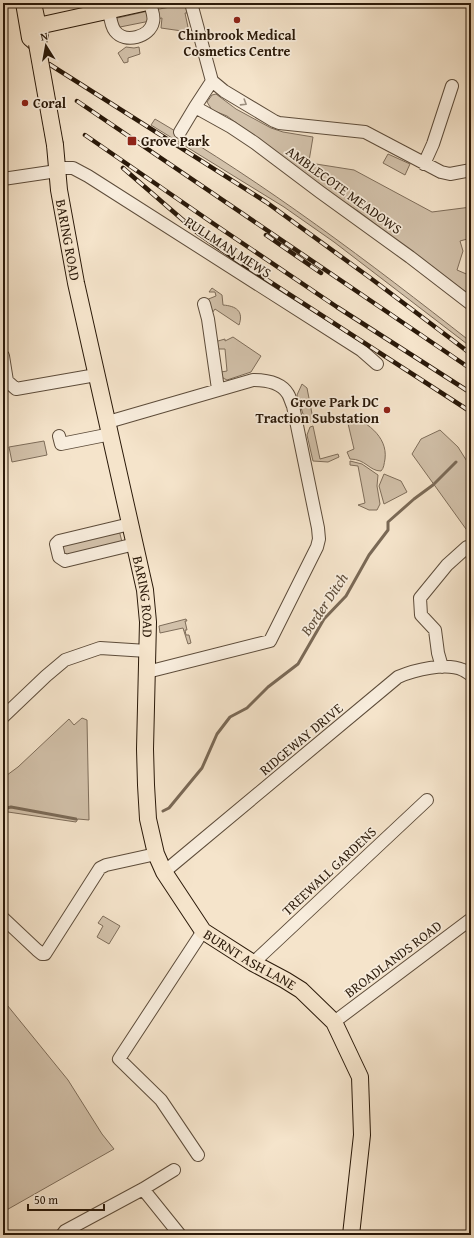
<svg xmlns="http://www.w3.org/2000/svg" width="474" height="1238" viewBox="0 0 474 1238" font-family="'Gentium Book Plus',serif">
  <rect width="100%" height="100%" fill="#f5e4cb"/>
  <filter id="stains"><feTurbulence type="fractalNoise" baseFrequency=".005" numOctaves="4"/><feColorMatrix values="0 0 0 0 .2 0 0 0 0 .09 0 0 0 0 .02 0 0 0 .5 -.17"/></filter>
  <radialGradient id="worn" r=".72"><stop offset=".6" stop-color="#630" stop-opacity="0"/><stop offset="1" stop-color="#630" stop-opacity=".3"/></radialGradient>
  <path fill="#d2c1aa" stroke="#7e6d5a" d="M 186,4 L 187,13 L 185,13 L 189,32 L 161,28 L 162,18 L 156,19 L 154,10 Z
    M 148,11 L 150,21 L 115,28 L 113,19 Z
    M 126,47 L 134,48 L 139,47 L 140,54 L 128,58 L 128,62 L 124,63 L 118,53 Z
    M 216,94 L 236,109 L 271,128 L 283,132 L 313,137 L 309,161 L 316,164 L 354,170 L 432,212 L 471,207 L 471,238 L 460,241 L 463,251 L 457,270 L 471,276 L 471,296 L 358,211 L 311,181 L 263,144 L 250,133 L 227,116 L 212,110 L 207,102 L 212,95 Z
    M 155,119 C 266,184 369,262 471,342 L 471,347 L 334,242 L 284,207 L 151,125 Z
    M 388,154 L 410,164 L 405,175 L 383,163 Z
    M 212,288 L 222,295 L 223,305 C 236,306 244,311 239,325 L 215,309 L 210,316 L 206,300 L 216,296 L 215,292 L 209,292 Z
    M 233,337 L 261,356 L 251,372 L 227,380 L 223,378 L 221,372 L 227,371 L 225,349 L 218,349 L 216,343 L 218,341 L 225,339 L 225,341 Z
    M 302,384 L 307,388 L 313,419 L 312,420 L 312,422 L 310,422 L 308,418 L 303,414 L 297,395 Z
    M 346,415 C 365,420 388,436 385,459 C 384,464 384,468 381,471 C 369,471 366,459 350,459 L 347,452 L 354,449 Z
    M 313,426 L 320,459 L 338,454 L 339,457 L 328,462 L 313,461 L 307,435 L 310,427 Z
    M 440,430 L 458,447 L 468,463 L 471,462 L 471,536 L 412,454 L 421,439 Z
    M 44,441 L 47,455 L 12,462 L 9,447 Z
    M 350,461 L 362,464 L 378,475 L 377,486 L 380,504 L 377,510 L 369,510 L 358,505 L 365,503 L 358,466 L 350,465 Z
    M 384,474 L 401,481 L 407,492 L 384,504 L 379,486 Z
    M 119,530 L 122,542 L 63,557 L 60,545 Z
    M 186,619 L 187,621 L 185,621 L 187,630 L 185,630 L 186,635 L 189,635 L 191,643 L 188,644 L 183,628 L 160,633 L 159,626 Z
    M 82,718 L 87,720 L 89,820 L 78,819 L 76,822 L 8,812 L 3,813 L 3,778 L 18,767 L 69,719 L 74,725 Z
    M 103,916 L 120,926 L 109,944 L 97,937 L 103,926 L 98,923 Z
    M 3,1000 L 68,1080 L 102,1134 L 114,1149 L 3,1212 Z"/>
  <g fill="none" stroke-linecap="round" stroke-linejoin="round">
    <path stroke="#7a6956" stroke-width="3" d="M 3,809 L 11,807 L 76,819
      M 163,811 L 169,808 L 202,768 L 217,734 L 230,717 L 247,708 L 268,687 L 298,664 L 324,619 L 346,596 L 369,555 L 388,530 L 388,522 L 414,499 L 433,485 L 456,462"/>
    <defs>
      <path id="minor" d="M 191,3 L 212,81 L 224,91 L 274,121 L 279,123 L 365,132 L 441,172 L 450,174 L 471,170
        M 109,10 C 110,17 111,26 115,31 C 125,44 150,37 153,22 C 155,16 151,9 150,3
        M 212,81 L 195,107 L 231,127 L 255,143 L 320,192 L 410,257 L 471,304
        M 180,132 L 195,107
        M 424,164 L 433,144 L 452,86
        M 57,168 L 73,168 L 88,176 L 361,350 L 377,364
        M 3,179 L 57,171
        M 204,304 L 208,319 L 218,389
        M 3,356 L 7,381 L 16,389 L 96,375
        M 108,422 L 253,380 C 265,380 281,382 288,394 C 290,397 291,402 293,406 L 318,528 L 319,539 L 317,547 L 270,641 L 147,672
        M 59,436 L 61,444 L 111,434
        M 130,524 L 59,541 L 56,544 L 59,557 L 65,561 L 135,544
        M 442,667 L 438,653 L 435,630 L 421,615 L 420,598 L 447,565 L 467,547
        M 3,717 L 46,676 L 65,660 L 100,648 L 147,651
        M 164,872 L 398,677 C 414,670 446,662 463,670 C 466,671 469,674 471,675
        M 3,918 L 37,950 L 42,954 L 45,954 L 100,868 L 106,865 L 156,854
        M 253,963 L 427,800
        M 334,1022 L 471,919
        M 198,1155 L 161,1100 L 119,1059 L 203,931
        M 143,1189 L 180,1235
        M 62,1235 L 65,1231 L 143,1189 L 174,1170"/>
      <g id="major">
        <path d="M 24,3 L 30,38 L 37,44 L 40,36 L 33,3"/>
        <path d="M 38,26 L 143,3"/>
        <path id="s1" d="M 55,145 L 59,190 L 76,283 L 145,590 L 148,622 L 145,749 L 146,785 L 148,819 L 156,854 L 164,872 L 203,931 L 253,963 L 285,980 L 301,990 L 334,1022 L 360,1077 L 362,1135 L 351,1235"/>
      </g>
    </defs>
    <use href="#minor" stroke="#5d4c3a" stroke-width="14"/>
    <use href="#major" stroke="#2a1909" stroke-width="18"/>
    <use href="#minor" stroke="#f8eddd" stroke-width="12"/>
    <use href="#major" stroke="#f5e4cb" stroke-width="16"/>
    <defs>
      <path id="rail" d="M 49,64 L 266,202 L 369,277 L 471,354
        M 77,101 L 471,369
        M 85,135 L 214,224 L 337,307 L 471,393
        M 123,168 L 199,234 L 235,259 L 471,412
        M 266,235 L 321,273"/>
    </defs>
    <use href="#rail" stroke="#2a1909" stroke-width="4.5"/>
    <use href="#rail" stroke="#f8eddd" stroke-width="3" stroke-dasharray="9" stroke-linecap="butt"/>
    <defs>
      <path id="major-bridge" d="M 37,44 L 55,145"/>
    </defs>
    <use href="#major-bridge" stroke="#2a1909" stroke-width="18" stroke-linecap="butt"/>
    <use href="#major-bridge" stroke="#f5e4cb" stroke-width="16"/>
  </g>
  <defs><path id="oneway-chevron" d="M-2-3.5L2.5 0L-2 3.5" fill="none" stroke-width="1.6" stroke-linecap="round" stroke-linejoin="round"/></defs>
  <use stroke="#9b8e7e" href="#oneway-chevron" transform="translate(244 103) rotate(32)"/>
  <g fill="#8f2418" stroke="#f8eddd" stroke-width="1.5">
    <circle cx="237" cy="20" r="4"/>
    <circle cx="25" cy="103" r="4"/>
    <rect x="127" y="136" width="10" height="10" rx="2"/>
    <circle cx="387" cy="410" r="4"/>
  </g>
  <g text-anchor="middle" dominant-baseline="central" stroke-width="3.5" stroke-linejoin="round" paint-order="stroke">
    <g font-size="14" font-weight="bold" fill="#2a1909" stroke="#f8eddd" text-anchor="start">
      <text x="237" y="35" text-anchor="middle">Chinbrook Medical<tspan x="237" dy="16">Cosmetics Centre</tspan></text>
      <text x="33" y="103">Coral</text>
      <text x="141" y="141">Grove Park</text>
      <text x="379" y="402" text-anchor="end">Grove Park DC<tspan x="379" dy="16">Traction Substation</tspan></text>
    </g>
    <g font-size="14" fill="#2a1909" stroke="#f8eddd">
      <text transform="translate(344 190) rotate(36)">AMBLECOTE MEADOWS</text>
      <text stroke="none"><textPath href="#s1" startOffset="96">BARING ROAD</textPath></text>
      <text transform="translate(228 247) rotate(33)">PULLMAN MEWS</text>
      <text stroke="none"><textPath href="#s1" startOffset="461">BARING ROAD</textPath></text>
      <text transform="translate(301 739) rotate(-40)">RIDGEWAY DRIVE</text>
      <text transform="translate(329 871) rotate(-43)">TREEWALL GARDENS</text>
      <text stroke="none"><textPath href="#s1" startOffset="865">BURNT ASH LANE</textPath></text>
      <text transform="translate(393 959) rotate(-37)">BROADLANDS ROAD</text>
    </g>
    <g font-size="15" font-style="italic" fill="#604f3c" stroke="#f8eddd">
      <text transform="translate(324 604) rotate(-56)">Border Ditch</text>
    </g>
  </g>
  <rect width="474" height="1238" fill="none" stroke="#f5e4cb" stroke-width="16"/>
  <rect x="4" y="4" width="466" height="1230" fill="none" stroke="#2a1909" stroke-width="2"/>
  <rect x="8" y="8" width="458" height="1222" fill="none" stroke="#2a1909"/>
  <g transform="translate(46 46) rotate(349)" stroke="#f8eddd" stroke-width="3" paint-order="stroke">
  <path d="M0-3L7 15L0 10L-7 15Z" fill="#2a1909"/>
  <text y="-6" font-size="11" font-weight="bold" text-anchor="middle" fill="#2a1909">N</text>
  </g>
  <path d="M28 1204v6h76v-6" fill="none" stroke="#2a1909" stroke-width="2"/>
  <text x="34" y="1204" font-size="12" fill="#2a1909" stroke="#f8eddd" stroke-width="3" paint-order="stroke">50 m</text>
  <rect width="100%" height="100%" filter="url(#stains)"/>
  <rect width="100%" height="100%" fill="url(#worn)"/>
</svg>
